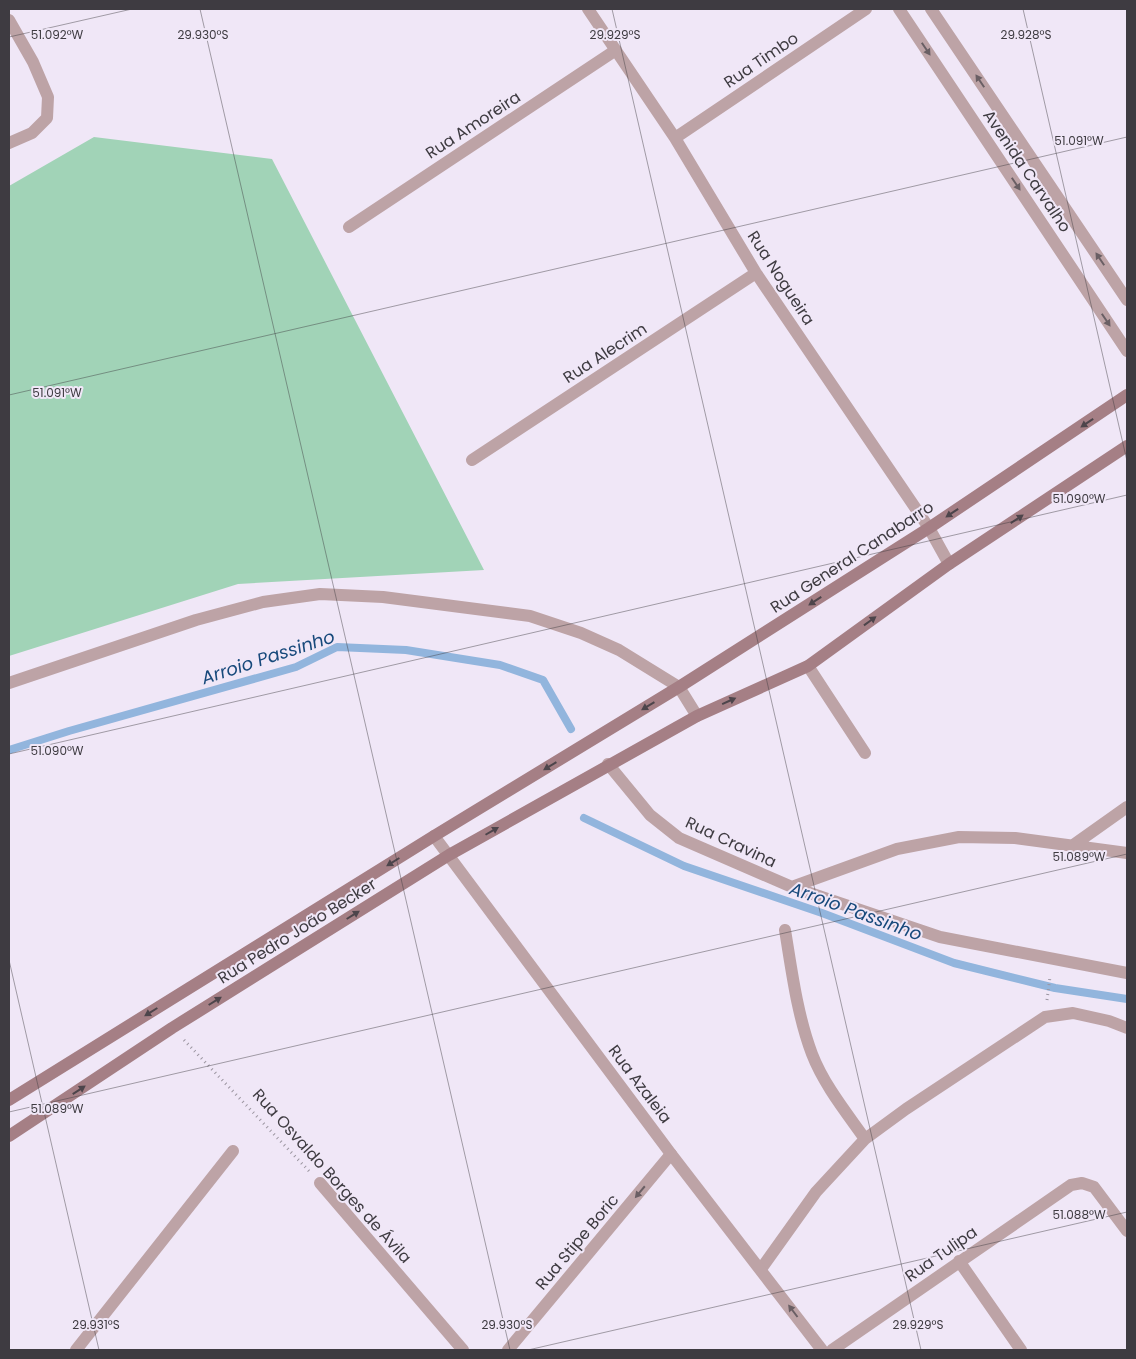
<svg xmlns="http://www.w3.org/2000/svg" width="1136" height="1359" viewBox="0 0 1136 1359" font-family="Poppins,sans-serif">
  <rect width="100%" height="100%" fill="#f0e7f7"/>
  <path fill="#a1d3b7" d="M 94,137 L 272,159 L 484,570 L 238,584 L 9,656 L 9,186 Z"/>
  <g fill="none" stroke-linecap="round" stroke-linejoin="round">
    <path stroke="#92b5dd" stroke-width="8" d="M 9,750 L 69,731 L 296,667 L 337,647 L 406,650 L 500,665 L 543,680 L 571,729
      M 584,818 L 684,866 L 822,913 L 954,963 L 1055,988 L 1127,999"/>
    <path stroke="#9c96a1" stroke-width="3" stroke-dasharray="1 4" stroke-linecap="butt" d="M 1047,1000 L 1050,977
      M 184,1040 L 309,1171"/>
    <path stroke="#bda3a6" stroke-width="12" d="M 9,20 L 33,62 L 48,97 L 47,118 L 32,133 L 9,143
      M 808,666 L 865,753
      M 76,1350 L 233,1151"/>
    <path stroke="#bda3a6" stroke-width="12" d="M 588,9 L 675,138 L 756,273 L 929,528 L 949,564
      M 899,9 L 1127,351
      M 931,9 L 1127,300
      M 675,138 L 866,9
      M 349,227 L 616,50
      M 472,460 L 756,273
      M 608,764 L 650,815 L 679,838 L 792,887 L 940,937 L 1127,973
      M 1072,846 L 1127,807
      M 792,887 L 897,849 L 959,837 L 1015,838 L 1127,853
      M 785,930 C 792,972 797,1014 812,1054 C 824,1085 846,1112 865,1139
      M 320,1183 L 463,1350
      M 959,1261 L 1021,1350
      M 761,1269 L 816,1192 L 865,1139 L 906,1109 L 1045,1017 L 1073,1013 L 1109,1021 L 1127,1028
      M 508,1350 L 671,1154
      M 832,1350 L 1071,1185 L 1082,1183 L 1094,1187 L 1127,1231"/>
    <path stroke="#bda3a6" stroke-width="12" d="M 9,683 L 196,620 L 263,602 L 320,594 L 383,597 L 530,616 L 581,633 L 619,650 L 679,687 L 697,716
      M 434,836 L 671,1154 L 822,1350"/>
    <path stroke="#a57f85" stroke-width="12" d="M 9,1100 L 434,836 L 679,687 L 929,528 L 1127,395
      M 9,1136 L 172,1028 L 449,855 L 697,716 L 808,666 L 949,564 L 1127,446"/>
  </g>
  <defs><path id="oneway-solid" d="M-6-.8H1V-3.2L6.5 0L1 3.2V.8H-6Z" transform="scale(1.25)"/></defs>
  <g fill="#6a5f64">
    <use href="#oneway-solid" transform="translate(926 49) rotate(56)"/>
    <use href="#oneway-solid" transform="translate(980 81) rotate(-124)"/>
    <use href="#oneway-solid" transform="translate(1016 184) rotate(56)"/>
    <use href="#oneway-solid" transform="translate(1100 259) rotate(-124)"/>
    <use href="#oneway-solid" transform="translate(1106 320) rotate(56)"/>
    <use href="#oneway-solid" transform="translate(640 1192) rotate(130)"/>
    <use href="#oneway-solid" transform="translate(793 1311) rotate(-127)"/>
  </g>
  <g fill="#4d454b">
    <use href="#oneway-solid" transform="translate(1087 423) rotate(146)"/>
    <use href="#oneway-solid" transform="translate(952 513) rotate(146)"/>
    <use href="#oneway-solid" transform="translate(1017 519) rotate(-33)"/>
    <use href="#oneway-solid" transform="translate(815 601) rotate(147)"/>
    <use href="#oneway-solid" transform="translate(870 621) rotate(-36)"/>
    <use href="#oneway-solid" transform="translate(729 701) rotate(-24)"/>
    <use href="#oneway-solid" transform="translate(648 706) rotate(149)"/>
    <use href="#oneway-solid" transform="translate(550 766) rotate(149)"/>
    <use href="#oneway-solid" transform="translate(492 831) rotate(-30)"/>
    <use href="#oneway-solid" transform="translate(393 862) rotate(148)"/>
    <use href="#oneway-solid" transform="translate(353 915) rotate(-32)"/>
    <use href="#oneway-solid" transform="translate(215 1001) rotate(-32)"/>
    <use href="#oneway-solid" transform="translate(151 1012) rotate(148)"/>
    <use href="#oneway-solid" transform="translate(79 1090) rotate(-33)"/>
  </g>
  <path fill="none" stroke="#3e3b41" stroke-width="1" stroke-opacity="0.45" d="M 200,9 L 510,1350M 612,9 L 921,1350M 1023,9 L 1127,461M 9,37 L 132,9M 9,395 L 1127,137M 9,754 L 1127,495M 9,960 L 99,1350M 9,1112 L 1127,854M 528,1350 L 1127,1212"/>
  <g text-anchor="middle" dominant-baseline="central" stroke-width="4" stroke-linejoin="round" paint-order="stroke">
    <g font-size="16" fill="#3e3b41" stroke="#f0e7f7">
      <text transform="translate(761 60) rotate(-34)">Rua Timbo</text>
      <text transform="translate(473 125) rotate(-33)">Rua Amoreira</text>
      <text transform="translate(1027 171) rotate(56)">Avenida Carvalho</text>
      <text transform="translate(781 278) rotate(57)">Rua Nogueira</text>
      <text transform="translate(605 353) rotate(-33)">Rua Alecrim</text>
      <text transform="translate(852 557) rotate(-33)">Rua General Canabarro</text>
      <text transform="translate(731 842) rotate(25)">Rua Cravina</text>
      <text transform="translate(297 931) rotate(-32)">Rua Pedro João Becker</text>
      <text transform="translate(640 1084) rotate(53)">Rua Azaleia</text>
      <text transform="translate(332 1176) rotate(48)">Rua Osvaldo Borges de Ávila</text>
      <text transform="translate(577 1242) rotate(-50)">Rua Stipe Boric</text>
      <text transform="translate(941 1254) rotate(-35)">Rua Tulipa</text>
    </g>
    <g font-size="18" font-style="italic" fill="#17497b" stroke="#f0e7f7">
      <text transform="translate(268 657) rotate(-18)">Arroio Passinho</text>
      <text transform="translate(856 911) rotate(20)">Arroio Passinho</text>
    </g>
  </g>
  <g font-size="12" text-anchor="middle" fill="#3e3b41" stroke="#f0e7f7" stroke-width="4" stroke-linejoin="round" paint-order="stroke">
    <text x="57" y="39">51.092°W</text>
    <text x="203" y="39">29.930°S</text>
    <text x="615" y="39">29.929°S</text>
    <text x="1026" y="39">29.928°S</text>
    <text x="1079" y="145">51.091°W</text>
    <text x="57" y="397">51.091°W</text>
    <text x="1079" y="503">51.090°W</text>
    <text x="57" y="755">51.090°W</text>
    <text x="1079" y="861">51.089°W</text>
    <text x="57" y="1113">51.089°W</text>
    <text x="1079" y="1219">51.088°W</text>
    <text x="96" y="1329">29.931°S</text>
    <text x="507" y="1329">29.930°S</text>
    <text x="918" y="1329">29.929°S</text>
  </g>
  <rect width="1136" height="1359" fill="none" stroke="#3e3b41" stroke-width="20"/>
</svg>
